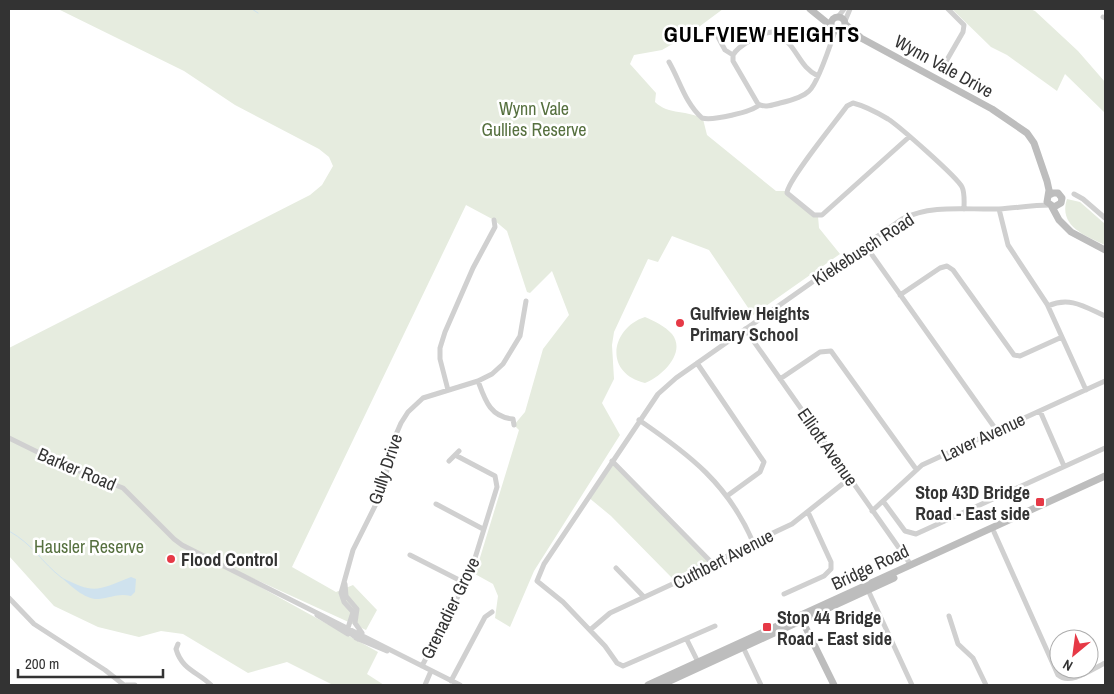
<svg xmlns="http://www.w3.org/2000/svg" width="1114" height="694" viewBox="0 0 1114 694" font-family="'Archivo Narrow',sans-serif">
  <rect width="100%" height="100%" fill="#fff"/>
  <path fill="#e6ecdf" d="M 58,9 L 723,9 L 688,35 L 662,50 L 634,55 L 630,64 L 656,93 L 655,102 C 668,115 689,110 703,119 L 707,135 L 776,191 L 787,191 L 818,216 L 819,228 L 840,254 L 753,315 L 709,250 L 672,236 L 658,262 L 648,259 L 614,332 L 612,345 L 614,379 L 602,403 L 620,435 L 534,571 L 510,627 L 495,618 L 498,596 L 493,584 L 475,574 L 519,430 L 514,425 L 525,412 L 543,349 L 569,315 L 552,271 L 530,293 L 527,292 L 507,231 L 494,220 L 466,205 L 292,567 L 336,592 L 353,585 L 377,610 L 366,630 L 204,556 L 378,652 L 367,674 L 384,685 L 333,685 L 287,662 L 248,673 L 183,634 L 161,631 L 139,637 L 98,627 L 54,606 L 9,556 L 9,438 L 95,477 L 9,437 L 9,348 L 310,195 L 322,185 L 333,166 L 329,157 L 319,149 L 235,105 L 184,71 Z
    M 952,9 L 1030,9 L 1035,11 L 1078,51 L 1105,82 L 1105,113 L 1065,74 L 1057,91 L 1007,55 L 991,47 Z
    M 1067,199 L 1080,202 L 1105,224 L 1105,245 C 1085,236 1058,226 1067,199 Z
    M 645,317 C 654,321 665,326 672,334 C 687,353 661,377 645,383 C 603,373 611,328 645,317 Z
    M 612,461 L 710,561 L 672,578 L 611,516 L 588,497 Z"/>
  <path fill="#cfe2ee" d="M 61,577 C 95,595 98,590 131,577 L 136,579 L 135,592 L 131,596 C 118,593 111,598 99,599 C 85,600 71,586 61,577 Z"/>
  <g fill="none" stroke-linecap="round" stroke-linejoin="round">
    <path stroke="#cfe2ee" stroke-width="1" d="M 252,9 L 258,13
      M 9,531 C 34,545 41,562 62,578"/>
    <path stroke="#d0d0d0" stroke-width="5" d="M 838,17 L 844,9
      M 1103,17 L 1105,18
      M 845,21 L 850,9
      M 718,37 L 725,50 L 733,55
      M 669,62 C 680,81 685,103 702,118 C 712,121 752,112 759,105
      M 944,65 L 963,32 L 964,25 L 948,9
      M 818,76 C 797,66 798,44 774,32 C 763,31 738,46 733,55 L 733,61 L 758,104 C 765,108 772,105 780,103 C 789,101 802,98 809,91 C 818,83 831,43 835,31
      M 909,137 L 822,215 L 814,215 L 787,193 C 787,181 837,120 847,106 L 853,103 C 865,106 878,113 888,119 C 899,126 957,177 962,187 C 965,193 964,202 964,209
      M 1074,194 L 1083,199 L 1105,218
      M 999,209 L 1008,245 L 1047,304 L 1086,390
      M 865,245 L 997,431
      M 900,295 L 940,268 L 947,266 L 953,270 L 1014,355 L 1020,356 L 1062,337
      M 1048,306 C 1070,296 1085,307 1105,316
      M 745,329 L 911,565
      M 697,363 L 764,462 L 760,472 L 727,496
      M 780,379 L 820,352 L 831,351 L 916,469
      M 478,381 C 485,400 490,417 513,419 L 514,425
      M 448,390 L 440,359 L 440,348 L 445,332 L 473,268 L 495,227 L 494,220
      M 1040,411 L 1064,466
      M 639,420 C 690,455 728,484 753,542
      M 9,438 L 66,466 L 123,488 L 174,539 L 182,545 L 460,685
      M 449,461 L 459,451
      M 612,461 L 714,565
      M 883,501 L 905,531 L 916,534 L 1105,448
      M 436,504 L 483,529
      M 872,511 L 922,465 L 1105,381
      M 994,532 L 1058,675 C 1070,686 1092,669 1105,663
      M 410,555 L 465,583
      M 616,568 L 644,597
      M 345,584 L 346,596 L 357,609 L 355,623 L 362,633
      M 868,590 L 912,685
      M 784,594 L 824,576 L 831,569 L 831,562 L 808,512
      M 9,598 L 34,624 L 105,670 L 124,685
      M 317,615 L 348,634
      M 949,616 L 958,644 L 973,658 L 986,685
      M 715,626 L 623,666 L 617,663 L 605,646 L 563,602 L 537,581 L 544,564 L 658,394 L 676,378 L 902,219 C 932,204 966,210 999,209 C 1016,208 1032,205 1050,205
      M 590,630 L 610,613 L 707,568 L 741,548 L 792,524 L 850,478
      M 356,638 L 387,651
      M 358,639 L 347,631 L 353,612 L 344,602 L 341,593 L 353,550 L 379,498 L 385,481 L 391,446 L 401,423 L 408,412 L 423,398 L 478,381 L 492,374 L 503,364 L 520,336 L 526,301
      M 687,640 L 698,662
      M 178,644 L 176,649 C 182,670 198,672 211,685
      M 743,647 L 761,685
      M 422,666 L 471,571 L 497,487 L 495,476 L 457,456
      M 451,681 L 485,617 L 492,612
      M 126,685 L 135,685
      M 425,685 L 431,671"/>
    <path stroke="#bdbdbd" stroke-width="7" d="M 810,9 L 831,26
      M831 24a7 7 0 1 1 14 0a7 7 0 1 1-14 0Z
      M 846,25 L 861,38 L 992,109 L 1027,133 L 1034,143 L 1047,181 L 1049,190 L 1047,202 L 1054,207 L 1061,203 L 1062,198 L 1058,193 L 1053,193 L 1049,195
      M 1052,207 L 1059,220 L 1071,232 L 1105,250
      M 801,618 L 834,685
      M 648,685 L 1105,476
      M 661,685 L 894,578"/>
  </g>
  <g fill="#e63946" stroke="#fff" stroke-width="2">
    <circle cx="680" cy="323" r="5"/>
    <rect x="1035" y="497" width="10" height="10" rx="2.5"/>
    <circle cx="171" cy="559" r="5"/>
    <rect x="762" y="622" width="10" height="10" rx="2.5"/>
  </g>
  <g text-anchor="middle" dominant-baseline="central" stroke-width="5" stroke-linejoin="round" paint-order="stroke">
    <g font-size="18" fill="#333" stroke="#fff">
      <text transform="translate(944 66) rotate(29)">Wynn Vale Drive</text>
      <text transform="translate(863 249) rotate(-33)">Kiekebusch Road</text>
      <text transform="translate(983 437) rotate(-25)">Laver Avenue</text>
      <text transform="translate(828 447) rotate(55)">Elliott Avenue</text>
      <text transform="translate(77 469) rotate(23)">Barker Road</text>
      <text transform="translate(385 469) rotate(-72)">Gully Drive</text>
      <text transform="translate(723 559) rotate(-27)">Cuthbert Avenue</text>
      <text transform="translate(870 567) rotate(-25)">Bridge Road</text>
      <text transform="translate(450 608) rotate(-64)">Grenadier Grove</text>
    </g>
    <g font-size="18" fill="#56703f" stroke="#fff">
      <text x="534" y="108">Wynn Vale<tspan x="534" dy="21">Gullies Reserve</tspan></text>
      <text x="89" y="546">Hausler Reserve</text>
    </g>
    <g font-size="18" font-weight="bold" fill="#333" stroke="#fff" text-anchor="start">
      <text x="690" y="313">Gulfview Heights<tspan x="690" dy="21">Primary School</tspan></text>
      <text x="1030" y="492" text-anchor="end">Stop 43D Bridge<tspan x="1030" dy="21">Road - East side</tspan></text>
      <text x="181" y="559">Flood Control</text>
      <text x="777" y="617">Stop 44 Bridge<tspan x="777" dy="21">Road - East side</tspan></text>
    </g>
    <g font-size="22" font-weight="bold" letter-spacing="1" fill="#000" stroke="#fff">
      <text x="762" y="34">GULFVIEW HEIGHTS</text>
    </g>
  </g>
  <rect width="1114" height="694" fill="none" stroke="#333333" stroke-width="20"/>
  <g transform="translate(1074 654) rotate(209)"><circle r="24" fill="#ffffff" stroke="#adadad"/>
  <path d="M0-4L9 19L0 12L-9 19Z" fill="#e63946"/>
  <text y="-8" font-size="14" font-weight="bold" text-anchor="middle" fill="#333333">N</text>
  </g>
  <path d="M18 669v8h145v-8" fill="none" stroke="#333333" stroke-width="2.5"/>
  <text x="25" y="669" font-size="15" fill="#333333" stroke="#ffffff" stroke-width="4" paint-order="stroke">200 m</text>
</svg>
